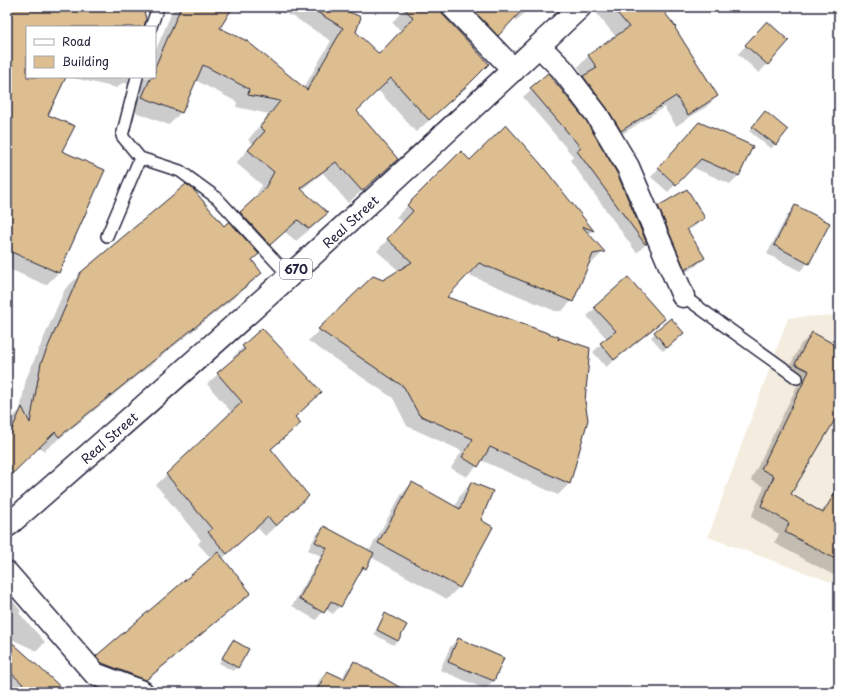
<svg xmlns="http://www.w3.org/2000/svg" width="846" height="699" viewBox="0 0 846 699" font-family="'Playpen Sans',sans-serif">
  <rect width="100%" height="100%" fill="#fff"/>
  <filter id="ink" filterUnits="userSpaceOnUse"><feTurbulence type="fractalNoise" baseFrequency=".025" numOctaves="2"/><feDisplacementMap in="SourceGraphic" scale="8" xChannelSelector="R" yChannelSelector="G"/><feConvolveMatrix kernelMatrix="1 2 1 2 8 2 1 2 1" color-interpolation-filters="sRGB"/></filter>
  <g filter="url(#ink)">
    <path fill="#f4ecde" d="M 839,315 L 839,585 L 708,537 L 788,318 Z"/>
    <path fill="#0003" d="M 7,7 L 142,7 L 144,27 L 27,27 L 27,77 L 60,77 L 46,115 L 61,151 L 58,273 L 46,285 L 7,268 Z
      M 174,7 L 232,7 L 219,28 L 303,89 L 331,41 L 294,17 L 281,12 L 284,7 L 336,7 L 354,32 L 378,55 L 401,31 L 392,22 L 407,7 L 531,7 L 516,21 L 514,18 L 485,48 L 443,7 L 440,7 L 443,16 L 488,64 L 454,98 L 416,132 L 378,90 L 356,111 L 397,159 L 348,203 L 323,173 L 301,190 L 327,213 L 314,226 L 296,241 L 285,232 L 256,256 L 251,260 L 261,273 L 246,288 L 44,451 L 39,446 L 7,478 L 7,381 L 11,388 L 13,417 L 20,410 L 26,379 L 65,289 L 81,274 L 224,228 L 253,201 L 262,185 L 236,163 L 253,144 L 248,140 L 269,114 L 236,107 L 237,102 L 195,80 L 181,112 L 169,125 L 130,110 L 131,88 L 126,83 L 122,83 L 117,88 L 69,77 L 155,77 L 155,52 Z
      M 546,7 L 554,7 L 550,11 Z
      M 604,7 L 659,7 L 674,28 L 717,96 L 706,107 L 676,126 L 664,107 L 610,142 L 573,89 L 584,77 L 578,67 L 589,55 L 616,37 L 597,14 Z
      M 759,31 L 788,41 L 759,73 L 738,54 Z
      M 548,74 L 646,244 L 638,252 L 636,252 L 570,160 L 573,156 L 523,97 Z
      M 761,116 L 787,130 L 771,149 L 749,131 Z
      M 699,123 L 752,146 L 738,176 L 730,184 L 692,167 L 668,192 L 651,177 Z
      M 461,153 L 470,162 L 540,163 L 592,231 L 588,235 L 603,252 L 592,263 L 588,264 L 573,299 L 562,311 L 555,311 L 467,274 L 445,297 L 569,484 L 558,495 L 481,460 L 477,466 L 466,477 L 451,468 L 462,451 L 407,426 L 393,398 L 308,341 L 373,278 L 383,281 L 399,271 L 377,251 L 403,223 L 396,217 Z
      M 796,206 L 808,263 L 800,271 L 767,254 L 788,214 Z
      M 659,207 L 703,218 L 695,226 L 687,231 L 704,258 L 696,266 L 677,277 L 651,215 Z
      M 627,278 L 664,319 L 656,327 L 606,367 L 593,352 L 607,339 L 587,316 Z
      M 671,319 L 679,337 L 663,351 L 651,337 Z
      M 262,329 L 294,417 L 299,423 L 270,450 L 308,496 L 265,536 L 257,527 L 222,559 L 250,592 L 238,604 L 134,691 L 85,668 L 97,657 L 212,559 L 198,544 L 201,540 L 156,485 L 232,413 L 207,384 L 235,359 L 233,357 Z
      M 7,333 L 8,351 L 7,352 Z
      M 812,334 L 839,348 L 839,411 L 789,494 L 820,513 L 830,502 L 839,507 L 839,578 L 774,543 L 779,534 L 751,517 L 764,487 L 751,480 L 799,382 L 785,375 L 801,344 Z
      M 412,483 L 455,507 L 460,495 L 472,483 L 479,521 L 459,587 L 447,599 L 371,557 L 365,568 L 357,576 L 340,606 L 333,614 L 325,609 L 316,620 L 292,606 L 321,556 L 308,550 L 316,535 L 324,527 L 369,551 L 401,495 Z
      M 7,594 L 21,611 L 19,613 L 45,642 L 37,651 L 7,637 Z
      M 386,615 L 405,625 L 397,641 L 393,645 L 374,634 L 382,619 Z
      M 458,639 L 503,659 L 493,681 L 485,689 L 440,670 L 450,647 Z
      M 233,641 L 237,667 L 233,671 L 219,663 L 229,645 Z
      M 7,662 L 46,692 L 14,692 L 7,685 Z
      M 354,662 L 406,692 L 314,692 L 320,679 L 327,672 L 342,679 L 347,669 Z"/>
    <path fill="#dcbe90" stroke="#22223b" d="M 7,7 L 143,7 L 146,19 L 144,27 L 27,27 L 27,77 L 66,77 L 48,115 L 75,126 L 62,151 L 105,170 L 59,273 L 7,250 Z
      M 181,7 L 233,7 L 220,28 L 247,41 L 307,90 L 343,28 L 309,7 L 338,7 L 361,17 L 356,32 L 379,54 L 413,18 L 403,7 L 441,7 L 441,10 L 444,16 L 489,64 L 468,85 L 429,120 L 391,78 L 357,111 L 398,159 L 362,191 L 336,162 L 300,188 L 328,213 L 309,229 L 298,220 L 270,245 L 240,212 L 264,190 L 274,172 L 248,150 L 265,131 L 260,127 L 280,101 L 248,95 L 249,89 L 203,65 L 182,113 L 142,97 L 151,77 L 155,77 L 155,67 Z
      M 470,7 L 525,7 L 498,36 Z
      M 612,7 L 660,7 L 676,27 L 675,28 L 718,96 L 688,115 L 676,96 L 621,131 L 607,108 L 583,76 L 597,68 L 588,55 L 629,27 Z
      M 767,21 L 789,41 L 768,65 L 745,45 Z
      M 548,73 L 587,122 L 617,173 L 647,244 L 645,244 L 577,151 L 581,148 L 530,88 Z
      M 765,111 L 788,130 L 776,145 L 752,127 Z
      M 699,122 L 753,146 L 739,176 L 701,159 L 676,185 L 658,168 Z
      M 506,125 L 540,163 L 594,231 L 582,226 L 605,252 L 593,254 L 573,302 L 479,263 L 447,297 L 559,337 L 558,340 L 560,338 L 590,348 L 585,401 L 588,420 L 570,484 L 490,447 L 478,467 L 462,457 L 473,439 L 419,415 L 404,387 L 318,329 L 373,276 L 383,280 L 412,262 L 387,239 L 413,211 L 407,205 L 461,151 L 470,160 Z
      M 186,184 L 193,189 L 224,226 L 229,221 L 259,254 L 252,260 L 262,273 L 59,437 L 55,432 L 7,479 L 7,440 L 22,407 L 30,423 L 41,363 L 80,273 Z
      M 687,189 L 705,218 L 687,229 L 705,258 L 685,270 L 658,206 Z
      M 795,205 L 830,223 L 809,264 L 774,245 Z
      M 628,277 L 665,319 L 614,360 L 600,343 L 616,331 L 594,307 Z
      M 671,318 L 684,333 L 667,348 L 654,332 Z
      M 262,328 L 322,392 L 295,417 L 301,423 L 271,449 L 309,496 L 276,526 L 268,517 L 227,554 L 208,532 L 212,529 L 166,474 L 242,402 L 217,373 L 245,349 L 242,346 Z
      M 812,332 L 839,347 L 839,413 L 791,494 L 823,513 L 839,486 L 839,561 L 785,532 L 789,523 L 761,506 L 774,476 L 761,469 L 809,371 L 795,364 Z
      M 412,482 L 460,509 L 471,482 L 493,491 L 481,520 L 493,527 L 460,588 L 378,543 Z
      M 324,526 L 374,553 L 366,569 L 363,567 L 341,607 L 331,601 L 324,613 L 299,599 L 327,548 L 315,542 Z
      M 218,552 L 251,593 L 146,680 L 102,663 L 96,656 Z
      M 385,613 L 407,625 L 398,641 L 377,630 Z
      M 7,638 L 26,655 L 66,692 L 31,692 L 7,669 Z
      M 458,638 L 504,658 L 494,681 L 448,662 Z
      M 233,640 L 249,649 L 238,668 L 222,658 Z
      M 354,661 L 408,692 L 316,692 L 327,671 L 344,679 Z"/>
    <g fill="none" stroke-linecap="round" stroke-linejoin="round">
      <defs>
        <path id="service" d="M 151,27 L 158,7
          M 140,158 L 180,171 L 217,198 L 289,276
          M 107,236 L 140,158 L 122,136 L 137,77
          M 683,296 L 797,378"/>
        <path id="minor" d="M 453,7 L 514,70
          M 539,46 L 562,69 L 597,115 L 628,167 L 683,296
          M 7,573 L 95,674 L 142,692"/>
        <g id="primary">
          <path id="s1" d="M 7,526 C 202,357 393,184 580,7"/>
        </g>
      </defs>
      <use href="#service" stroke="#22223b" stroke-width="14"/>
      <use href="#minor" stroke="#22223b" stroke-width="25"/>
      <use href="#primary" stroke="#22223b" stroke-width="25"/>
      <use href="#service" stroke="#fff" stroke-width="11"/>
      <use href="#minor" stroke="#fff" stroke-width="22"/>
      <use href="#primary" stroke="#fff" stroke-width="22"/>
    </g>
  </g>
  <g text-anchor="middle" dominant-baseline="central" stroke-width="3" stroke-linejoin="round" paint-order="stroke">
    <rect fill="#fff" stroke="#646476" stroke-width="1" x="280" y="259" width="32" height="20" rx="3"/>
    <g font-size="12" font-weight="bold" fill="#22223b">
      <text x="296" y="269">670</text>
    </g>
    <g font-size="13" fill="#22223b" stroke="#fff">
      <text stroke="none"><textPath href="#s1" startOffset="459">Real Street</textPath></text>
      <text stroke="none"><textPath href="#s1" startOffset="135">Real Street</textPath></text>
    </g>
  </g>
  <rect width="846" height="699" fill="none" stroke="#fff" stroke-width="24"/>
  <rect x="12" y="12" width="822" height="675" fill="none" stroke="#22223b" stroke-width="1.5" filter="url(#ink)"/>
  <rect x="26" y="26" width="130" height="52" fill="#ffffff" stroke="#a7a7b1"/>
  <rect x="34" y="39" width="20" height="6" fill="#ffffff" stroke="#a7a7b1"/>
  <text x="62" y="46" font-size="12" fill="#22223b">Road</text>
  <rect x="34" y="56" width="20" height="12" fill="#dcbe90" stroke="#a7a7b1"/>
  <text x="62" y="66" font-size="12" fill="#22223b">Building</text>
</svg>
